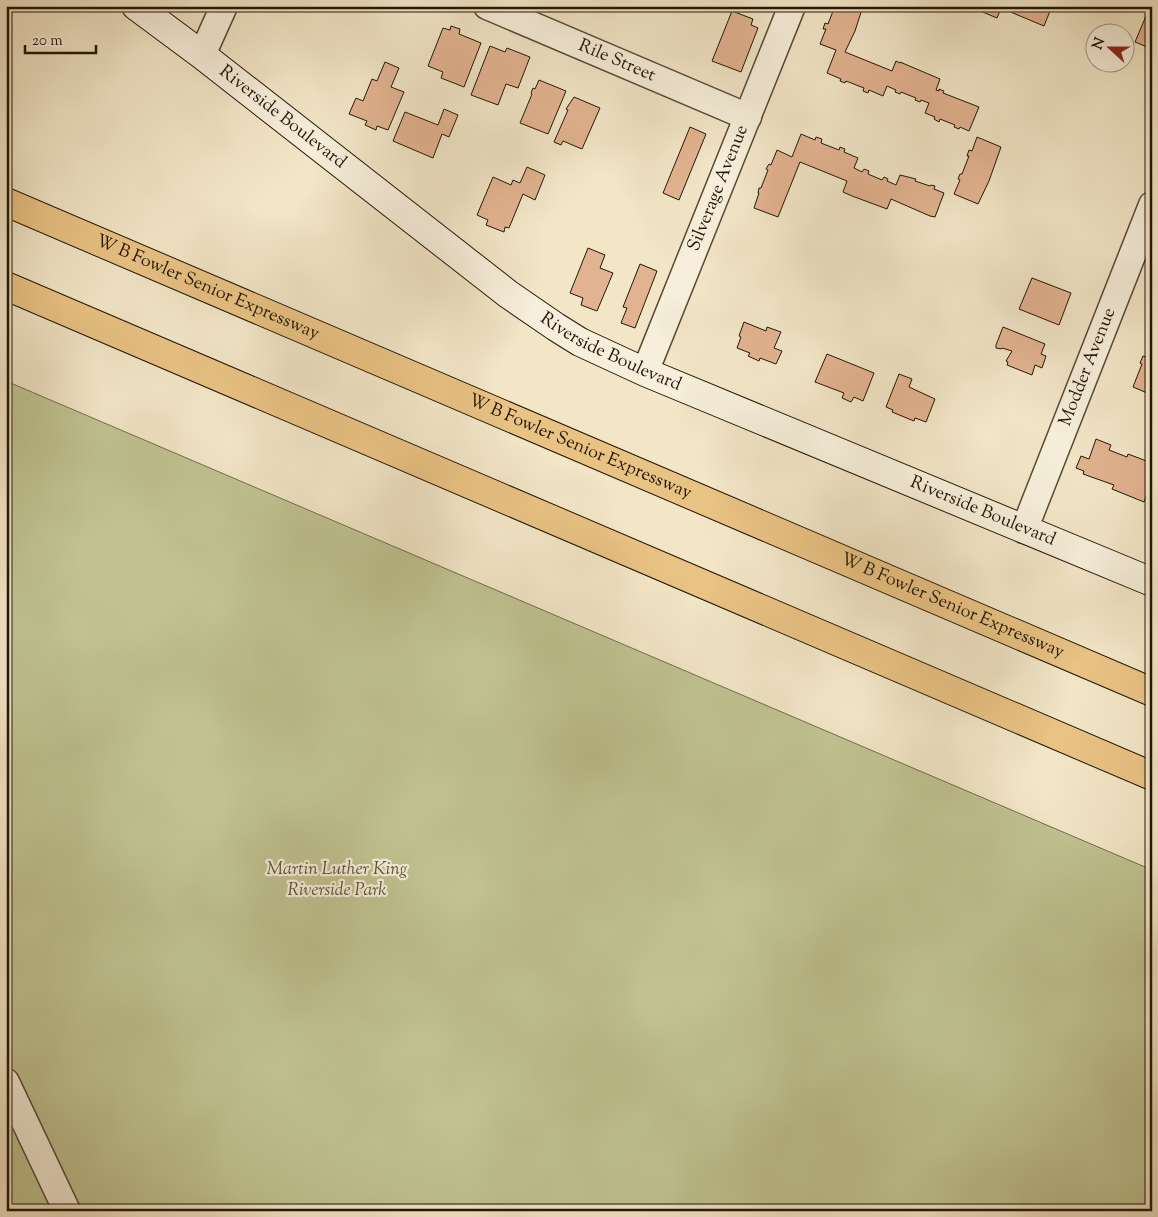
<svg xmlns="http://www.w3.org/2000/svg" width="1158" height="1217" viewBox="0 0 1158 1217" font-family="'Sorts Mill Goudy',serif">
  <rect width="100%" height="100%" fill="#f2e6c7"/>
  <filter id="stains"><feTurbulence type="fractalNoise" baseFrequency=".004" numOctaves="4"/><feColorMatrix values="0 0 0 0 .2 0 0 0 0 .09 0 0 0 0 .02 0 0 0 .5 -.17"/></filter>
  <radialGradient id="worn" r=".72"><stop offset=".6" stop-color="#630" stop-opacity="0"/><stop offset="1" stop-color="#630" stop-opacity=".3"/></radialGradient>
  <path fill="#c0c391" stroke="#716c4c" d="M 6,381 L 1152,870 L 1152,1211 L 6,1211 Z"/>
  <path fill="#e2b390" stroke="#221606" d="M 835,6 L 863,6 L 855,31 L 845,52 L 892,71 L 896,61 L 900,63 L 900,62 L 940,79 L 936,90 L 939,91 L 939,89 L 944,91 L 943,93 L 979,107 L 969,131 L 960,127 L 959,129 L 954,127 L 955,125 L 940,119 L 939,122 L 934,119 L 935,117 L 925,113 L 929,103 L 921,100 L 920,102 L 915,100 L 916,98 L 901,92 L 900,94 L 895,92 L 896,90 L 887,86 L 883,96 L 869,90 L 868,93 L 863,91 L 864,88 L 846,81 L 845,83 L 840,81 L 841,79 L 827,73 L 836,50 L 820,44 L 826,29 L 823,29 L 825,23 L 828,24 Z
    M 968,6 L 1052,6 L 1044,26 L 1001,8 L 997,18 Z
    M 732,11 L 753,19 L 751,25 L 758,28 L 741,72 L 712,61 Z
    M 1146,16 L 1152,18 L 1152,49 L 1135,42 Z
    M 451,26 L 460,29 L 459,34 L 481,43 L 464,87 L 441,78 L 443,72 L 428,66 L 443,28 L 450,30 Z
    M 490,46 L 505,52 L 507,48 L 530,57 L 518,88 L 506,84 L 498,105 L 471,95 Z
    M 385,62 L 399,68 L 391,87 L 404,92 L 388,130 L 377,126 L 376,130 L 365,125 L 367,121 L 349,114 L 356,98 L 363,101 L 372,79 L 377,81 Z
    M 539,80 L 566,91 L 548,134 L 520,123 L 532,94 L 531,93 L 533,88 L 535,89 Z
    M 574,97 L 600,108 L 582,149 L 563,141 L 561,145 L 554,142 L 568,110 L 566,109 Z
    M 444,109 L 458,115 L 449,137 L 442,134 L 433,158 L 393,141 L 405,112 L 438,125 Z
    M 690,127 L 706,134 L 679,200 L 663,193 Z
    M 801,134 L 815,140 L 816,137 L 822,139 L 821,143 L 839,150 L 840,147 L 845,149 L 844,152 L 858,158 L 854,168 L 862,172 L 864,169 L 869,171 L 868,174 L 882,180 L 884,177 L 888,179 L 887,181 L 896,185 L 900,175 L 916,179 L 915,181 L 930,186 L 931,185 L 935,186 L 934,189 L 944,193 L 935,217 L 930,216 L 891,199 L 887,209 L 852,196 L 843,192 L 847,181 L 800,162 L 778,217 L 754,208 L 759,193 L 758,193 L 759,188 L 761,188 L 768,170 L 766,169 L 769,164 L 771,165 L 777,150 L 792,157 Z
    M 977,137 L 1001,147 L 989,181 L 978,204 L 954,194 L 960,180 L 958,179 L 960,174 L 962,174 L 969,156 L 967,156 L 969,150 L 972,151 Z
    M 527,167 L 545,175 L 535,200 L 523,194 L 509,228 L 505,227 L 504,232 L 486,225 L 488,220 L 477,215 L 493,177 L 511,185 L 513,180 L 520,183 Z
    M 588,248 L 605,255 L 600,268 L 613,273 L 597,311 L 581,305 L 583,298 L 570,293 Z
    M 640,264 L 657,271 L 635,328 L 621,323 L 627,308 L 623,307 Z
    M 1032,278 L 1071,293 L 1059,325 L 1019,309 Z
    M 744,322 L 766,331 L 767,327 L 781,332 L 774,348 L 782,351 L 776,364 L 760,358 L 759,361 L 748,356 L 750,353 L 737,348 L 741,337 L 739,336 Z
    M 1003,327 L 1045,344 L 1041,354 L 1046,356 L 1042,368 L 1035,365 L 1032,375 L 1007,365 L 1008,362 L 1006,361 L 1012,351 L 1002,348 L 1001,349 L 996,348 L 996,345 Z
    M 1149,350 L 1152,351 L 1152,395 L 1133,387 L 1142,364 L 1140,363 L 1143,356 L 1146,357 Z
    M 827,354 L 874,373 L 863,401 L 854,397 L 851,402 L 842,398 L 844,393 L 815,382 Z
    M 899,374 L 912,379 L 909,387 L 935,399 L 926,422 L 915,418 L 914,421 L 892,412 L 893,410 L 886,407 Z
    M 1096,439 L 1111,445 L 1109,450 L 1127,457 L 1128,454 L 1152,463 L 1152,481 L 1144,502 L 1112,489 L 1114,485 L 1083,474 L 1084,471 L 1076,468 L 1081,456 L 1089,459 Z"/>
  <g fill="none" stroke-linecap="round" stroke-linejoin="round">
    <defs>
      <g id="street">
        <path id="s1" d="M 487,6 L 748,117"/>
        <path d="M 202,55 L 224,6"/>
        <path id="s2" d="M 645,372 L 792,6"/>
        <path id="s3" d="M 1024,530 L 1152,205"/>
        <path d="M 6,1082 L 67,1211"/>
      </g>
      <g id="secondary">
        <path id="s4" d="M 136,6 L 202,55 L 508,294 L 556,327 L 580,342 L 645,372 L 1152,582"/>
      </g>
      <g id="highway">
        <path id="s5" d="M 6,202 L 1152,692"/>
        <path d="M 6,286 L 1152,776"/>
      </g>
    </defs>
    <use href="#street" stroke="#564a36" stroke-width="29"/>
    <use href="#secondary" stroke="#221606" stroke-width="30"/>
    <use href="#highway" stroke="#221606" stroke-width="30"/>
    <use href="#street" stroke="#f7efdb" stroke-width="26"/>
    <use href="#secondary" stroke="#f7efdb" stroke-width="28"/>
    <use href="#highway" stroke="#e9c384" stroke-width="28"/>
  </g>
  <g text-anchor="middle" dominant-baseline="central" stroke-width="4.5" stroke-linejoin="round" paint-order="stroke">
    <g font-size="18" fill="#221606" stroke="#f7efdb">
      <text stroke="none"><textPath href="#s1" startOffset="141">Rile Street</textPath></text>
      <text stroke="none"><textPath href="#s4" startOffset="184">Riverside Boulevard</textPath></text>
      <text stroke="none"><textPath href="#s2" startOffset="198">Silverage Avenue</textPath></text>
      <text stroke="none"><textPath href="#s5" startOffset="219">W B Fowler Senior Expressway</textPath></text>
      <text stroke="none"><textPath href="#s4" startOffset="589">Riverside Boulevard</textPath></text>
      <text stroke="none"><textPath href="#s3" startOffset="175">Modder Avenue</textPath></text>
      <text stroke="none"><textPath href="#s5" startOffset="624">W B Fowler Senior Expressway</textPath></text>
      <text stroke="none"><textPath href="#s4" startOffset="994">Riverside Boulevard</textPath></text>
      <text stroke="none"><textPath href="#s5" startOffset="1029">W B Fowler Senior Expressway</textPath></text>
    </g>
    <g font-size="18" font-style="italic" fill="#595337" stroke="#f7efdb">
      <text x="337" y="870">Martin Luther King<tspan x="337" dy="21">Riverside Park</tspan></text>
    </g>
  </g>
  <rect width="1158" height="1217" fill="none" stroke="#f2e6c7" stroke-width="25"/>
  <rect x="8" y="8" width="1143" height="1202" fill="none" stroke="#221606" stroke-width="2.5"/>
  <rect x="12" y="12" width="1133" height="1192" fill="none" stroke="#221606"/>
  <g transform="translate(1110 48) rotate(291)"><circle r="24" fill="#f7efdb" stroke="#a29886"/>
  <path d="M0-4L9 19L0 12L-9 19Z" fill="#8f2418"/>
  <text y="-8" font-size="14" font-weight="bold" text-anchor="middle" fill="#221606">N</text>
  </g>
  <path d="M25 45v8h71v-8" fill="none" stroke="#221606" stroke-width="2.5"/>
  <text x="32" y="45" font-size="15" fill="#221606" stroke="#f7efdb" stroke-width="4" paint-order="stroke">20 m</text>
  <rect width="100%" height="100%" filter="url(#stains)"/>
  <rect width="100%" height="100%" fill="url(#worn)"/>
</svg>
